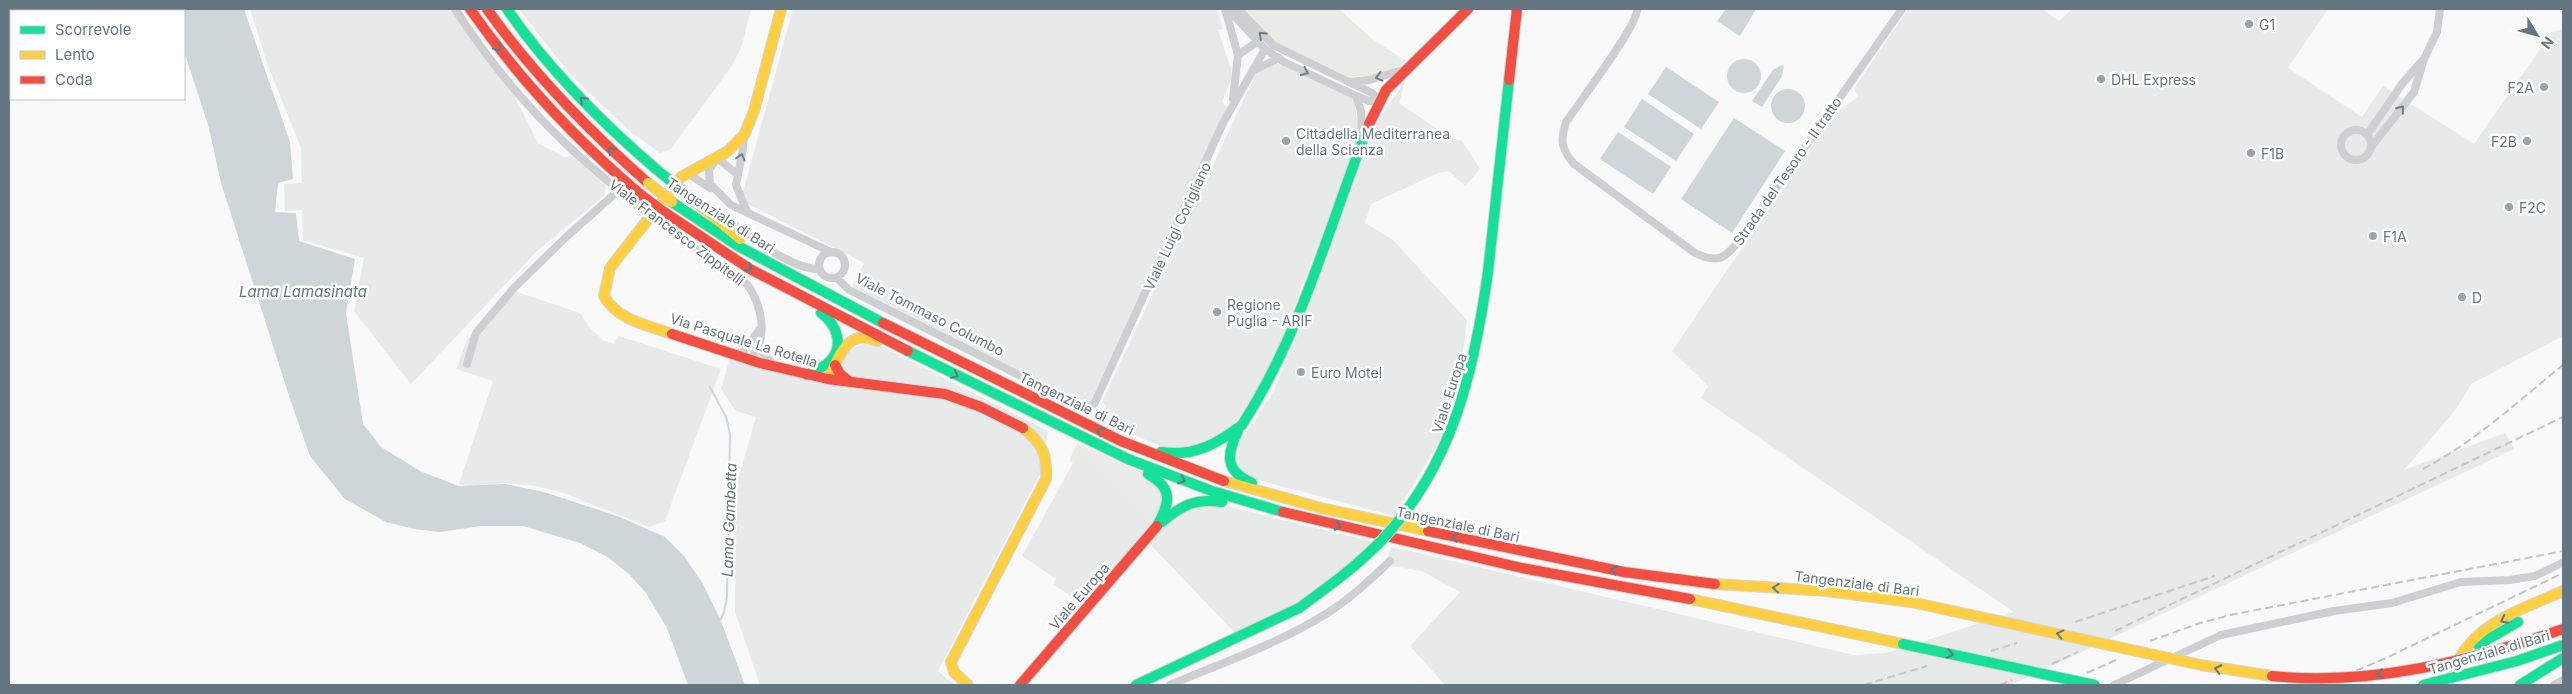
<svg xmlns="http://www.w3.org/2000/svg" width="2572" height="694" viewBox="0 0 2572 694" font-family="Inter,sans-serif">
  <rect width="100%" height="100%" fill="#f9f9f9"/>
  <path fill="#e8e9e9" d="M 250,9 L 450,9 L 513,93 L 538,143 L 564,157 L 573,156 L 606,186 L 605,195 L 536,252 L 411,384 L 354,311 L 364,258 L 303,240 L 302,210 L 285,211 L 284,184 L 302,183 L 301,148 L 268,66 Z
    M 519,9 L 751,9 L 742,45 L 733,64 L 671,149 L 660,153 L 632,133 L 588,92 L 565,68 Z
    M 793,9 L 1217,9 L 1223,29 L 1218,30 L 1231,69 L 1231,80 L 1222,102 L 1227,107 L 1091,400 L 1088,402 L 1083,403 L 852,287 L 864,263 L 748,204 L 743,192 Z
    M 1908,9 L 2042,9 L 2059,21 L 2072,9 L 2328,9 L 2288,68 L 2362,117 L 2383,86 L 2474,144 L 2552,32 L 2563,29 L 2563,336 L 2471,384 L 2457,408 L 2404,470 L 2505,433 L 2514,449 L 2011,685 L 1445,685 L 1410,646 L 1460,592 L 1422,571 L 1392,566 L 1386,560 L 1392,547 L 1854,655 L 1887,653 L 2014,612 L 1701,398 L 1708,386 L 1672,351 L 1833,115 L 1858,97 L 1854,89 Z
    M 1276,63 L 1354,99 L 1359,132 L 1354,153 L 1279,346 L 1250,404 L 1229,429 L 1191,449 L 1162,447 L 1100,420 L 1106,406 L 1102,402 L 1257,71 Z
    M 1405,81 L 1399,103 L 1449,137 L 1462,141 L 1480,169 L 1465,186 L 1449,171 L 1438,173 L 1371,204 L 1365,223 L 1392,239 L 1467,320 L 1461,365 L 1443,436 L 1394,516 L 1254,479 L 1238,472 L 1239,443 L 1274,391 L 1303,321 L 1377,122 Z
    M 512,288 L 520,293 L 580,313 L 591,329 L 604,341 L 614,343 L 619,336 L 721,369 L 665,521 L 649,527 L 566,494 L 536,486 L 508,483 L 467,486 L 459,484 L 493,381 L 456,369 L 467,340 Z
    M 871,341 L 1048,431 L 1040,474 L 938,671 L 954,685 L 760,685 L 735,612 L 736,486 L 756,417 L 736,411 L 721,389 L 730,358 L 769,370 L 832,384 L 843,352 Z
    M 1079,452 L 1149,519 L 1149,528 L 1083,604 L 1053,584 L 1056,579 L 1022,556 Z
    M 1221,504 L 1274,518 L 1375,542 L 1353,563 L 1307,596 L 1271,617 L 1235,633 L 1149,543 L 1174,516 L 1186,506 Z"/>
  <path fill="#e8ebe6" d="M 1243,9 L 1339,9 L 1371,38 L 1406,61 L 1395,69 L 1377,75 L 1349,77 L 1273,41 Z
    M 1077,443 L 1154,478 L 1164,490 L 1158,518 L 1149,528 L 1145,526 L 1148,519 L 1079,453 L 1073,463 L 1069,461 Z"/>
  <path fill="#ced6d9" d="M 170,9 L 244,9 L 290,142 L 293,179 L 278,183 L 275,212 L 296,213 L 299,241 L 355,259 L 346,313 L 363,424 L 381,447 L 420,471 L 458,486 L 505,484 L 544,492 L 620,517 L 665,537 L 684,556 L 703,584 L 721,621 L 745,685 L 688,685 L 667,628 L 646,593 L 630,575 L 608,557 L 580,543 L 523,526 L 481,526 L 440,532 L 414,529 L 386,522 L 345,499 L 310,456 L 290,399 L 221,183 L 209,128 L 184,51 L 184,11 L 170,11 Z
    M 1726,9 L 1756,9 L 1740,36 L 1717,21 Z
    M1727 76a17 17 0 1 1 34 0a17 17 0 1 1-34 0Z
    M 1782,65 L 1784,66 L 1782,76 L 1762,107 L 1752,101 L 1773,70 Z
    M 1666,67 L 1719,102 L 1701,129 L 1648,94 Z
    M1771 106a17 17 0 1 1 34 0a17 17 0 1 1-34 0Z
    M 1642,99 L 1694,134 L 1676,161 L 1624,127 Z
    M 1734,118 L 1785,151 L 1732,233 L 1681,199 Z
    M 1618,132 L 1671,167 L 1653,194 L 1600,159 Z"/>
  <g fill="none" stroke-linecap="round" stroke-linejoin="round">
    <path stroke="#ced6d9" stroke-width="2" d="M 710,387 L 726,417 L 730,434 L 727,597 L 724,612 L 720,621"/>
    <defs>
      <path id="fast" d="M 507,9 C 549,70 600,121 656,169
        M 672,202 L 738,246 L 883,323
        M 1488,272 L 1509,80
        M 908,351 L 1128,459 L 1212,491 L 1283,512
        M 807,375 C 814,371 822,368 828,363 C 845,348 838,325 821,313
        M 1242,425 C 1302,332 1329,226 1369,124
        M 1238,431 C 1226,455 1225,471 1252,483
        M 1161,452 C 1194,457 1217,444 1242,425
        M 1148,474 C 1174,489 1170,502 1157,526
        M 1162,522 C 1182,505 1196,498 1222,502
        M 2478,645 L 2518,622
        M 1136,685 L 1299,608
        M 2520,685 L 2563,658"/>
      <path id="slow" d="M 684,192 L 740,239
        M 672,334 C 647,325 617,320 604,296 L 610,268 L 681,177 L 728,151 L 744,135 L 754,111 L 781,9
        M 828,379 C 839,358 846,327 878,341
        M 1224,481 L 1321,508 L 1428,531
        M 1715,584 L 1826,591 L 1911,602
        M 1690,599 L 1903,644
        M 968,685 L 954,672 L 951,662 L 1046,479 C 1047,454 1043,444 1023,428
        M 2447,685 C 2453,672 2458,658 2467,647 C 2490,618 2530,606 2563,591"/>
      <path id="jam" d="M 470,9 C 519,79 575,139 640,194
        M 487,9 C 533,74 588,130 648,183
        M 1509,80 L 1517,9
        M 1369,124 L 1386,90 L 1468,9
        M 664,212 L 750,269 L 908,351
        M 883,323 L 1121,441 L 1224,481
        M 672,334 L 760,363 L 828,379 L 945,394 L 981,407 L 1023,428
        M 835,365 L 840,374 L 850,382
        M 1283,512 L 1522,568 L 1690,599
        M 1428,531 L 1624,572 L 1715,584
        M 1020,685 L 1157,526"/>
    </defs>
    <use href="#fast" stroke="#d5d6d7" stroke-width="12"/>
    <use href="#slow" stroke="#d5d6d7" stroke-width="12"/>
    <use href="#jam" stroke="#d5d6d7" stroke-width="12"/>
    <path stroke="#cecfd0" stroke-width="8" d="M 455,9 C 486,57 524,104 565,143 C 586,163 609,182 631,201
      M 1225,9 L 1238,55 L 1233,99
      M 1228,9 L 1265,49 L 1284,62 L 1356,96 L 1361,111 L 1362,138
      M 1238,9 L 1273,45 L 1372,93 L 1379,101
      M 1637,9 C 1639,24 1578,104 1566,122 C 1560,141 1561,148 1574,164 L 1695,253 C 1719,265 1727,257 1742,237 L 1902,9
      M 1238,55 L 1257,42
      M 1254,70 L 1279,58
      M 1349,82 L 1369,80 L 1406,69
      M 1356,96 L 1369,101 L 1379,101
      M2341 145a15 15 0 1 1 30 0a15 15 0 1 1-30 0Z
      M 744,135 L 743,149 L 736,185 L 747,212
      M 2367,135 L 2402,84 L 2423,60
      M 2371,147 L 2414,92 L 2424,59 L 2437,32 L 2440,9
      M 687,173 L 710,188
      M 737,174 L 717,158 L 709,170 L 710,184 L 731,205 L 831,252
      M 725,219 C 749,235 790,269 819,269
      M 658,222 L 747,284 C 762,305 769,339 750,359
      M819 265a13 13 0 1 1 26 0a13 13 0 1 1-26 0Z
      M 837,278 L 849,290 L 1081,406 L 1087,407 L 1094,404 L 1224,121 L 1265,49
      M 760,344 L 763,353 L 775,366
      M 740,356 L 760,329
      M 467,364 L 476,333 L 513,289 L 564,239 L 619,190
      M 1170,685 C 1222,663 1277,644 1326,614 C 1350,599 1370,580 1390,561
      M 2114,685 L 2221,635 L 2334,611 L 2392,603 L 2461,582 L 2510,580 L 2535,576 L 2562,563
      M 2554,685 L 2563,680"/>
    <use href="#fast" stroke="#16e098" stroke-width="10"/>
    <use href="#slow" stroke="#ffcf43" stroke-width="10"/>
    <use href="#jam" stroke="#f24e42" stroke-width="10"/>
    <path stroke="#c3c5c6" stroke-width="2" stroke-dasharray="8 4" stroke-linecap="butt" d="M 2423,469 C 2475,442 2518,401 2563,365
      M 2075,622 L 2215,576
      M 2115,631 L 2563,417
      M 2150,641 L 2200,623 L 2235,614 L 2563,551
      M 1991,651 L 2017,643
      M 2052,664 L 2078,652
      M 2087,673 L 2116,660
      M 1864,685 L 1927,666
      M 2000,685 L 2012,680
      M 2323,685 L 2386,658 L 2563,573"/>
    <defs>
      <path id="fast-bridge" d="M 656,169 L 684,192
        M 1299,608 C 1328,587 1357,566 1382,540 C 1453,464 1474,372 1488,272
        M 1903,644 L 2095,685
        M 2423,685 L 2517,661 L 2563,645"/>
      <path id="slow-bridge" d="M 648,183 L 672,202
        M 1911,602 L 2201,665 L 2272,676"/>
      <path id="jam-bridge" d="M 640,194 L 664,212
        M 2272,676 C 2371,686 2471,661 2563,629"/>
    </defs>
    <use href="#fast-bridge" stroke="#d5d6d7" stroke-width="12" stroke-linecap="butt"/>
    <use href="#slow-bridge" stroke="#d5d6d7" stroke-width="12" stroke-linecap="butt"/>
    <use href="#jam-bridge" stroke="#d5d6d7" stroke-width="12" stroke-linecap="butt"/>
    <path stroke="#cecfd0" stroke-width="8" d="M 631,201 L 658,222"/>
    <use href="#fast-bridge" stroke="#16e098" stroke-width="10"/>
    <use href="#slow-bridge" stroke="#ffcf43" stroke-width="10"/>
    <use href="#jam-bridge" stroke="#f24e42" stroke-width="10"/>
  </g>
  <defs><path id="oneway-chevron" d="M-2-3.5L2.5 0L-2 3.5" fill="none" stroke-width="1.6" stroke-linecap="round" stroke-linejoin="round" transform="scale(1.25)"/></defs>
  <g stroke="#707f8b">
    <use href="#oneway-chevron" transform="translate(1262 35) rotate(-137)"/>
    <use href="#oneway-chevron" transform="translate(1305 72) rotate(25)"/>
    <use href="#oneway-chevron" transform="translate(1379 77) rotate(165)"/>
    <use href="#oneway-chevron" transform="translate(2401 109) rotate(-52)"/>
    <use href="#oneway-chevron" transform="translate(741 157) rotate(-75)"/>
  </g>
  <g stroke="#657683">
    <use href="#oneway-chevron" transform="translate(498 48) rotate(53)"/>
    <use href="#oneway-chevron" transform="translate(583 100) rotate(-135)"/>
    <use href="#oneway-chevron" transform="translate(611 150) rotate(-138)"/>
    <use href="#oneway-chevron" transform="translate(749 268) rotate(31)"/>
    <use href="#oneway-chevron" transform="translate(955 375) rotate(26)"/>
    <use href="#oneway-chevron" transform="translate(1100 431) rotate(-155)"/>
    <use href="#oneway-chevron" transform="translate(1182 480) rotate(20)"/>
    <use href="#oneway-chevron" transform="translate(1338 526) rotate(12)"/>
    <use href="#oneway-chevron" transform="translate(1455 537) rotate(-168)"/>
    <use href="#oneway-chevron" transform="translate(1614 570) rotate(-169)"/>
    <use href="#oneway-chevron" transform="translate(1776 588) rotate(-176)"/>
    <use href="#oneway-chevron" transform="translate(2504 620) rotate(153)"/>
    <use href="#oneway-chevron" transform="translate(2060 634) rotate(-167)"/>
    <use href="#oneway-chevron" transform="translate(1950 654) rotate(12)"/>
    <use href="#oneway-chevron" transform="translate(2218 669) rotate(-168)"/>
    <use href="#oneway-chevron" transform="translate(2380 674) rotate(173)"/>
  </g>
  <g fill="#99a4ac" stroke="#fff" stroke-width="2">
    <circle cx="2249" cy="24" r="5"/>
    <circle cx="2101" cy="79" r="5"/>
    <circle cx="2544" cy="87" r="5"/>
    <circle cx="1286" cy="141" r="5"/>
    <circle cx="2527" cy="141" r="5"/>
    <circle cx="2251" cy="153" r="5"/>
    <circle cx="2509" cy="207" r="5"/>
    <circle cx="2373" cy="236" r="5"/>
    <circle cx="2462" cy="297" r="5"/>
    <circle cx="1217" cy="312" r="5"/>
    <circle cx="1301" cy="372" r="5"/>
  </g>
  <g text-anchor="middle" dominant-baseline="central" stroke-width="5" stroke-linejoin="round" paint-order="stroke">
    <g font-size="14" fill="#657683" stroke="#fff" text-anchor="start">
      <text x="2259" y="24">G1</text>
      <text x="2111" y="79">DHL Express</text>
      <text x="2534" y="87" text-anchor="end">F2A</text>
      <text x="1296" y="133">Cittadella Mediterranea<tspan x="1296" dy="16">della Scienza</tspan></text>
      <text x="2517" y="141" text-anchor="end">F2B</text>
      <text x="2261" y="153">F1B</text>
      <text x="2519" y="207">F2C</text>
      <text x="2383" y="236">F1A</text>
      <text x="2472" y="297">D</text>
      <text x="1227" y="304">Regione<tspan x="1227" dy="16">Puglia - ARIF</tspan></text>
      <text x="1311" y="372">Euro Motel</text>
    </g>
    <g font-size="14" fill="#657683" stroke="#fff">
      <text transform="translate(1787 171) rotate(-55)">Strada del Tesoro - II tratto</text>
      <text transform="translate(721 215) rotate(33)">Tangenziale di Bari</text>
      <text transform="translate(1177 226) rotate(-65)">Viale Luigi Corigliano</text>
      <text transform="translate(677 232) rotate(37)">Viale Francesco Zippitelli</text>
      <text transform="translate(930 314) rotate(27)">Viale Tommaso Columbo</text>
      <text transform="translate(744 340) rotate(17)">Via Pasquale La Rotella</text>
      <text transform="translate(1449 393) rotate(-72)">Viale Europa</text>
      <text transform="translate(1077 403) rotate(26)">Tangenziale di Bari</text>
      <text transform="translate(1458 524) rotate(12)">Tangenziale di Bari</text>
      <text transform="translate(1857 583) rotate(7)">Tangenziale di Bari</text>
      <text transform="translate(1079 596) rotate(-49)">Viale Europa</text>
      <text transform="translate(2489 652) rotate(-16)">Tangenziale di Bari</text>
    </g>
    <g font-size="15" font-style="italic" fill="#60757c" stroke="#fff">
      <text x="303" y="291">Lama Lamasinata</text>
      <text transform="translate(729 520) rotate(-88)">Lama Gambetta</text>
    </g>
  </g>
  <rect width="2572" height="694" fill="none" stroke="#657683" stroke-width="20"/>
  <rect x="10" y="10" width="175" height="90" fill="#ffffff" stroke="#c1c8cd"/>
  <rect x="20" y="26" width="25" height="8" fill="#16e098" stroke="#c1c8cd"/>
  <text x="55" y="35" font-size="15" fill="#657683">Scorrevole</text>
  <rect x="20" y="51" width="25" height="8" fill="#ffcf43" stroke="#c1c8cd"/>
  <text x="55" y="60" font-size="15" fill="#657683">Lento</text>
  <rect x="20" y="76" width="25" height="8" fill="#f24e42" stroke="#c1c8cd"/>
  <text x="55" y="85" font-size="15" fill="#657683">Coda</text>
  <g transform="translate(2537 35) rotate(127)" stroke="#ffffff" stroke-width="4" paint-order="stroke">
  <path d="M0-4L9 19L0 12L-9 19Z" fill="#657683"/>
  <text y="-8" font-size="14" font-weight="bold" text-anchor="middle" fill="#657683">N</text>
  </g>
</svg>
